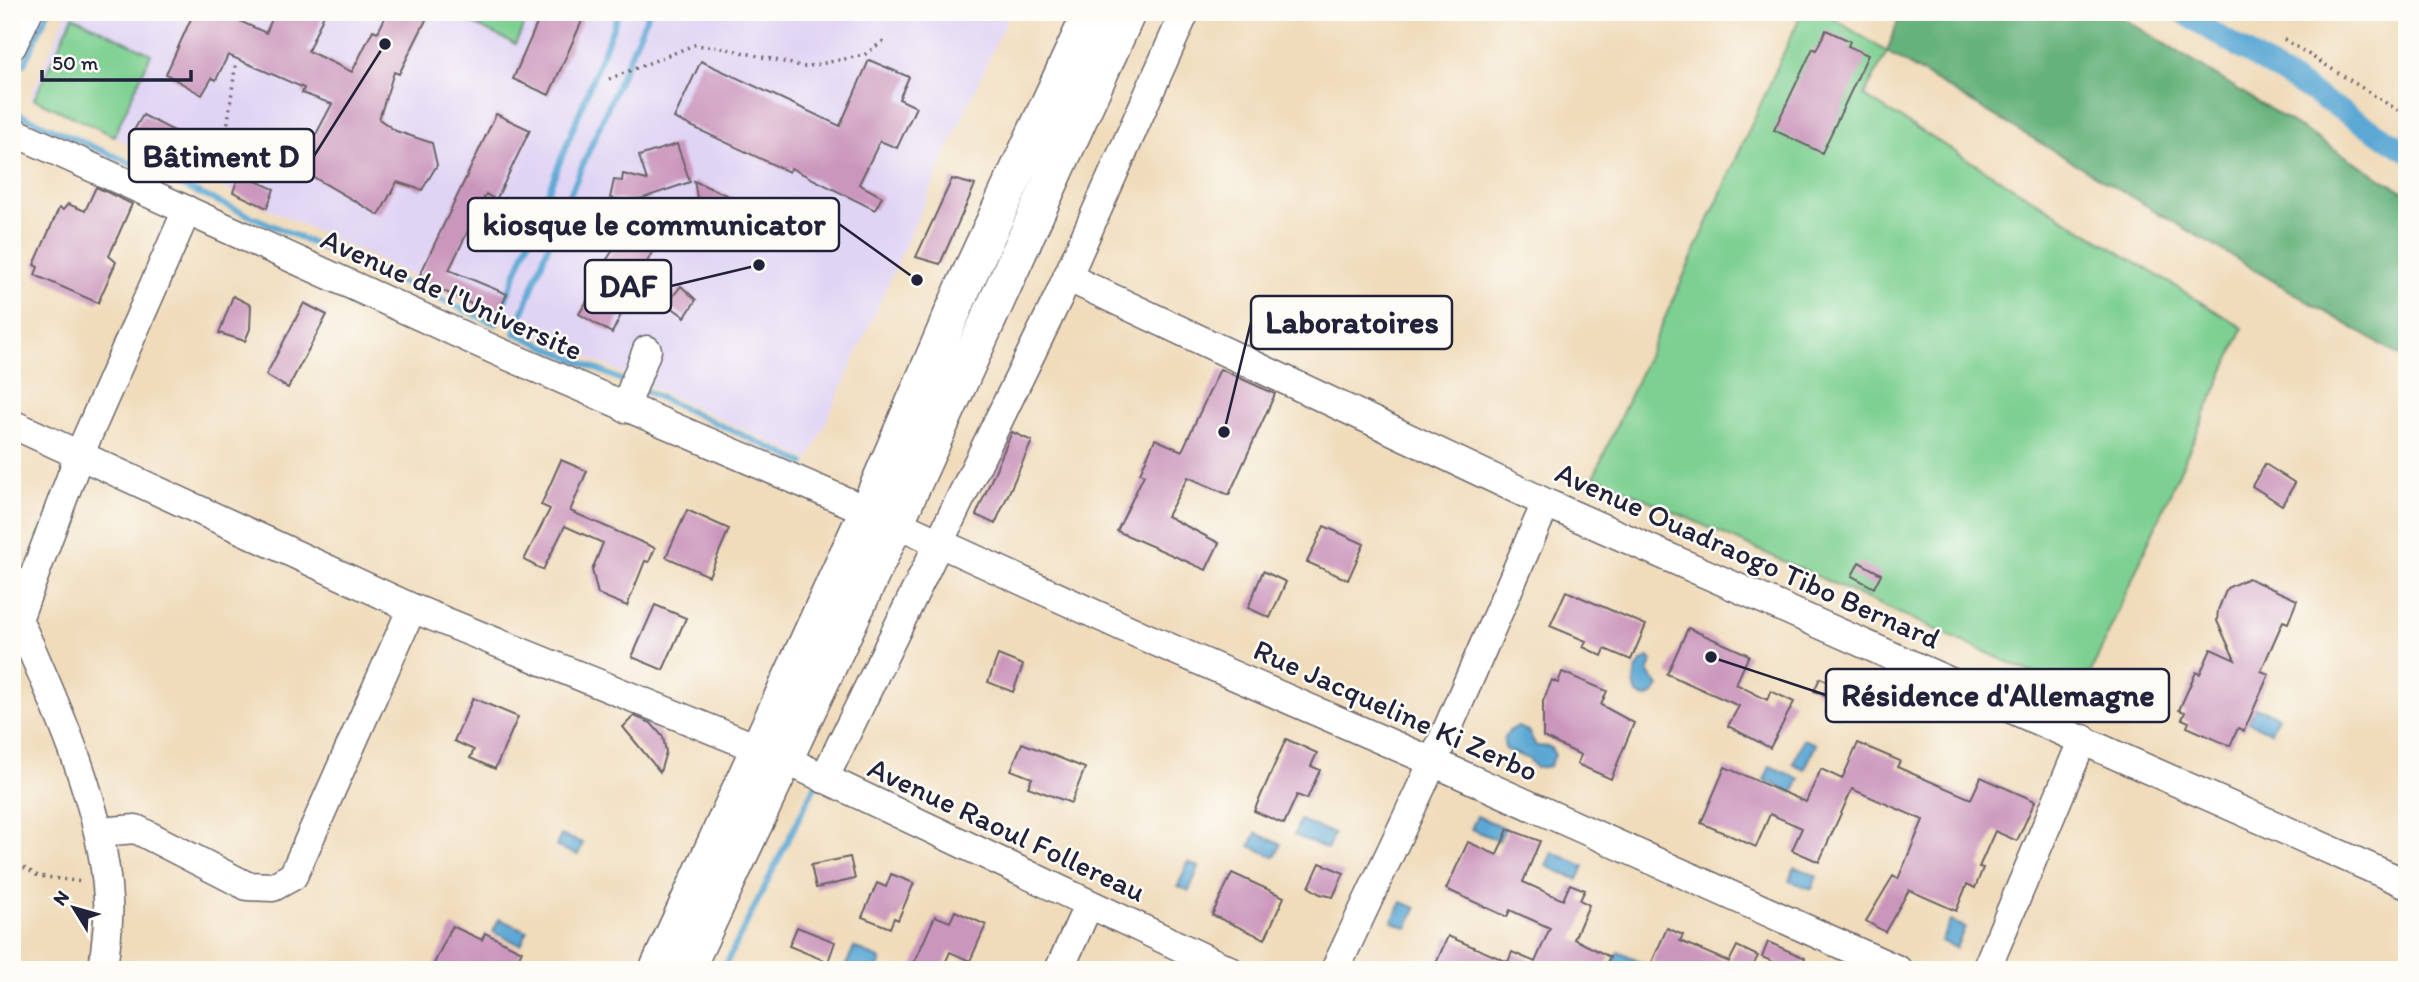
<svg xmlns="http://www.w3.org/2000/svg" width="2419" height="982" viewBox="0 0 2419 982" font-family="Itim,sans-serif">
  <rect width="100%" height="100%" fill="#fdfcf7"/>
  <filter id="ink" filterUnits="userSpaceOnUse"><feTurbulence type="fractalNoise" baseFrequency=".0143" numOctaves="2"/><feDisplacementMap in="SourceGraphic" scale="14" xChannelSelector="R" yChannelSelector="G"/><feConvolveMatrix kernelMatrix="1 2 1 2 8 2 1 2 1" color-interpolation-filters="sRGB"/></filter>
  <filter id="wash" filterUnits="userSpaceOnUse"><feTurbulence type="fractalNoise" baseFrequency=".00686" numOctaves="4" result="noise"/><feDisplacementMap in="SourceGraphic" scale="28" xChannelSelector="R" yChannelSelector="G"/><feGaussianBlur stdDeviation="1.57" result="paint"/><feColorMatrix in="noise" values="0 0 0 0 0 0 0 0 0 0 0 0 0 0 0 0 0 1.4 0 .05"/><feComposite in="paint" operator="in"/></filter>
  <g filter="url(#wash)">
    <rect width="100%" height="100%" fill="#f0dcbb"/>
    <path fill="#e0d4f4" d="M 67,12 L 1010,12 L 809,460 L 30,98 Z"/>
    <path fill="#7ed092" stroke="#507966" stroke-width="2" d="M 458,12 L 531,12 L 515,44 L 457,16 Z
      M 1802,12 L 1823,12 L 1887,52 L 1864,96 L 2243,328 L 2081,695 L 1594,476 Z
      M 73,16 L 151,54 L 114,136 L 34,99 Z"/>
    <path fill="#66b27c" stroke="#446a5c" stroke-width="2" d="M 1901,12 L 2113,12 L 2407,194 L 2407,360 L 1887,52 Z"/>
    <path fill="#5ba8d4" stroke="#3e6588" stroke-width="2" d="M 1649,657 L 1652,661 L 1648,673 L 1659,686 L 1654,694 L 1645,698 L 1637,694 C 1631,679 1635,664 1649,657 Z
      M 2255,707 L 2278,716 L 2271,732 L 2248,722 Z
      M 1518,727 L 1528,731 L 1536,746 L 1550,747 L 1555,755 L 1550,766 L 1536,768 L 1529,759 L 1506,750 C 1501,740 1506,730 1518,727 Z
      M 1803,739 L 1816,744 L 1805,769 L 1793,764 Z
      M 1770,766 L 1800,779 L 1793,793 L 1764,780 Z
      M 1477,816 L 1505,828 L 1499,841 L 1471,829 Z
      M 1300,820 L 1334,834 L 1327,849 L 1294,835 Z
      M 1256,833 L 1281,844 L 1275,857 L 1250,846 Z
      M 561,835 L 583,843 L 578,855 L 556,847 Z
      M 1552,852 L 1584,866 L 1578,880 L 1546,866 Z
      M 1188,862 L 1199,867 L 1189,891 L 1178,886 Z
      M 1795,867 L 1817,876 L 1812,889 L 1789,881 Z
      M 1402,902 L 1416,908 L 1407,928 L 1392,921 Z
      M 499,919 L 527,931 L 521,945 L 493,932 Z
      M 1950,921 L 1965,927 L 1956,948 L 1941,941 Z
      M 854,947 L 881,960 L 877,970 L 856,970 L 846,965 Z
      M 1618,952 L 1651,967 L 1650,970 L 1610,969 Z"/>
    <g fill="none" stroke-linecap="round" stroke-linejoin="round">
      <path stroke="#5ba8d4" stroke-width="6" d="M 24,64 L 48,12
        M 12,111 L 496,324 L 619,12
        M 628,383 L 515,333 L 552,236 L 649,12
        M 641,389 L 804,463
        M 723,970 L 816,784"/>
      <path stroke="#5ba8d4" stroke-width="21" d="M 2181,12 L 2407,151"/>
    </g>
    <g id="blocks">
      <path fill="#cb96bc" d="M 194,12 L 220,12 L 266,33 L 275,12 L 325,12 L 308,51 L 352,72 L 373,30 L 378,32 L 388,12 L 430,12 L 399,74 L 394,72 L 379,119 L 396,131 L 432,143 L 437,165 L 422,190 L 397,182 L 379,215 L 298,168 L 332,104 L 302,93 L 304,88 L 228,55 L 216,80 L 212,78 L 202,95 L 166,74 Z
        M 542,12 L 586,12 L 549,95 L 513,79 Z
        M 1826,30 L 1850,41 L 1848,46 L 1868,55 L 1822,153 L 1774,130 L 1813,48 L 1816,50 Z
        M 869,60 L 909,77 L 899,99 L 916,107 L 897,148 L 880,141 L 859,184 L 882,197 L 875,210 L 791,168 L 789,172 L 674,118 L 701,61 L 840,126 Z
        M 496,114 L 530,130 L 496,200 L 486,194 L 449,270 L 507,294 L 497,316 L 418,279 Z
        M 143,115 L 211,150 L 203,169 L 169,153 L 167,157 L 131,135 Z
        M 677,144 L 690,182 L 631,202 L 610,198 L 614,180 L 622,181 L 623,174 L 647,180 L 639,156 Z
        M 240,174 L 274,189 L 267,208 L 233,192 Z
        M 952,179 L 975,185 L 940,264 L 916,257 Z
        M 694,181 L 747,204 L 739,220 L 698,203 Z
        M 96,187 L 132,204 L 109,256 L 116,262 L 98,303 L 35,275 L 38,267 L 34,265 L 59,208 L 63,210 L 68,204 L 85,211 Z
        M 624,233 L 654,248 L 612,333 L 579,314 L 593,292 L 596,294 L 611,264 L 606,261 Z
        M 681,286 L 696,300 L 685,317 L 667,304 Z
        M 233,296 L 251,305 L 250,329 L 245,341 L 219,333 Z
        M 304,303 L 327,315 L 288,388 L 266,375 Z
        M 1220,369 L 1275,394 L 1229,495 L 1188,477 L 1167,516 L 1219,543 L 1206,570 L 1117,531 L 1144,475 L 1140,473 L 1155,439 L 1182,451 Z
        M 1012,432 L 1032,441 L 995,524 L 976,515 Z
        M 561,460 L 587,471 L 570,511 L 655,548 L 649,562 L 645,561 L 627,606 L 598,594 L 592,570 L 603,543 L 565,526 L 543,570 L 524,560 L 550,509 L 541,505 Z
        M 2265,464 L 2295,483 L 2282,505 L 2252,486 Z
        M 687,510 L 729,529 L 709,576 L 666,557 Z
        M 1324,526 L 1364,544 L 1348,580 L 1307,562 Z
        M 1859,562 L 1881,574 L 1874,588 L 1852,576 Z
        M 1263,571 L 1286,582 L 1270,618 L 1248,608 Z
        M 2248,578 L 2297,600 L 2288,623 L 2283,621 L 2261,671 L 2269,674 L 2244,731 L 2238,728 L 2230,746 L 2187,727 L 2189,722 L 2182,719 L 2185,712 L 2179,710 L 2196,672 L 2200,674 L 2211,649 L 2235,660 L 2217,621 L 2218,610 L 2227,588 Z
        M 1566,591 L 1646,625 L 1631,660 L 1605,649 L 1602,656 L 1583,647 L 1586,641 L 1550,626 Z
        M 655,605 L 686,618 L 663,670 L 632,657 Z
        M 1688,628 L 1749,655 L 1736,684 L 1767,700 L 1771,691 L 1794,702 L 1770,748 L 1728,726 L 1739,706 L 1667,674 Z
        M 998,655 L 1023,665 L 1013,692 L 988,682 Z
        M 1562,672 L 1607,691 L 1601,705 L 1634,723 L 1611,779 L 1577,764 L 1581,755 L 1543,737 L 1543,701 L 1552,680 L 1558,683 Z
        M 1820,678 L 1862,696 L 1856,710 L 1845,705 L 1839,718 L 1825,712 L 1831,699 L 1814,691 Z
        M 473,698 L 518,717 L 495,769 L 470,758 L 474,750 L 454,741 Z
        M 634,716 L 651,723 L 663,737 L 666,752 L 660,772 L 623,727 Z
        M 1286,739 L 1317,753 L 1311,766 L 1320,770 L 1307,799 L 1297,795 L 1284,824 L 1254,811 Z
        M 1022,743 L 1085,768 L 1071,803 L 1028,787 L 1032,778 L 1011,770 Z
        M 1858,743 L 1900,761 L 1897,767 L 1971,799 L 1981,777 L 2035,801 L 2017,841 L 1995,831 L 1979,867 L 1983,868 L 1975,888 L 1967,884 L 1956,911 L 1909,890 L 1885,932 L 1866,921 L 1893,876 L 1898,879 L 1923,820 L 1852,789 L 1819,862 L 1792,850 L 1802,828 L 1770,814 L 1756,847 L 1701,823 L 1725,767 L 1806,802 L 1821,769 L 1842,779 Z
        M 1508,829 L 1540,841 L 1523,882 L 1563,900 L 1570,884 L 1585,890 L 1580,900 L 1589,905 L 1574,939 L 1610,957 L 1604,970 L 1433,970 L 1448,936 L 1508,962 L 1512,952 L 1535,962 L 1550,928 L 1510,910 L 1507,917 L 1446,889 L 1468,842 L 1497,855 Z
        M 850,857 L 855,879 L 816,888 L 811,865 Z
        M 1320,863 L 1344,873 L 1333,897 L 1320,894 L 1309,887 Z
        M 1232,873 L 1284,897 L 1265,939 L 1212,915 Z
        M 891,874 L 914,883 L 898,920 L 894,918 L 890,928 L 862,917 L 877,883 L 886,887 Z
        M 955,911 L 986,925 L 970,961 L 950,952 L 942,970 L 911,970 L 935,916 L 950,922 Z
        M 452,926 L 482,940 L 485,933 L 522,951 L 513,970 L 495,964 L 492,970 L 431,970 Z
        M 797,927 L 835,942 L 828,962 L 789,946 Z
        M 1667,928 L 1683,935 L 1680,941 L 1729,962 L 1737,946 L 1758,956 L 1751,970 L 1670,970 L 1652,962 Z
        M 1768,942 L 1805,958 L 1800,970 L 1791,970 L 1762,957 Z"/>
    </g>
  </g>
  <g filter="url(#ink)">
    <use href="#blocks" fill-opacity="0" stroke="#6a6368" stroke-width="2"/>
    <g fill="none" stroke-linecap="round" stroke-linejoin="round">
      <defs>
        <path id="minor" d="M 12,46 L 28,12
          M 12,131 L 499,352 L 896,523 L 1145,637 L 1433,762 L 1898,970
          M 1067,277 L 1546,503 L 2407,884
          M 625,408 L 647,350
          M 12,424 L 412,608 L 784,759 L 1229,970
          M 12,619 L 18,619 L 80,453 L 187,210
          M 18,619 C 55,702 104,808 108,900 C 110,923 105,947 103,970
          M 824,779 L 1058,298 L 1185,12
          M 98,832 L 136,829 L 247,886 L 273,887 L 293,876 L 412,608
          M 1059,970 L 1088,906
          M 1335,970 L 1433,762 L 1546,503
          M 1986,970 L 2083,739"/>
        <path id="major" d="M 657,970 L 867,511 L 964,286 L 1091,12
          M 686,970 L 896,523 L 1128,12"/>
      </defs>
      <use href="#minor" stroke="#6a6368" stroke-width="31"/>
      <use href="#major" stroke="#6a6368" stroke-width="38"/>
      <path stroke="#6a6368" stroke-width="3.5" stroke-dasharray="2 5" stroke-linecap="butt" d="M 2284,39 L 2407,116
        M 609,79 L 694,45 L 724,48 L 805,67 L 864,55 L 886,39
        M 225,144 L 236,61
        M 12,860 L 38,876 L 83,882"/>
      <use href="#minor" stroke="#fff" stroke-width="28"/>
      <use href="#major" stroke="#fff" stroke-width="35"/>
    </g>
  </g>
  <g text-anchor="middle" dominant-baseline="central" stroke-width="5" stroke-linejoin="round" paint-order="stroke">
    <g font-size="30" fill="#22223b" stroke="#fdfcf7">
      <text transform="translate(452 294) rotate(24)">Avenue de l'Universite</text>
      <text transform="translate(1748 555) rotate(24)">Avenue Ouadraogo Tibo Bernard</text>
      <text transform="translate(1396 710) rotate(24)">Rue Jacqueline Ki Zerbo</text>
      <text transform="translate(1007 829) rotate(25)">Avenue Raoul Follereau</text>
    </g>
  </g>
  <path fill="none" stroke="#22223b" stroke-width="2.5" d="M385 44L314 156M917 280L839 224M759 265L671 286M1224 432L1251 322M1711 657L1826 695"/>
  <g fill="#22223b" stroke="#fdfcf7" stroke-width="2.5">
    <circle cx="385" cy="44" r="7"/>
    <circle cx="917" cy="280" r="7"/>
    <circle cx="759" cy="265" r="7"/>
    <circle cx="1224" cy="432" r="7"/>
    <circle cx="1711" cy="657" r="7"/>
  </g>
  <g fill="#fdfcf7" stroke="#22223b" stroke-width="2.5">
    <rect x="129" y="129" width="185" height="53" rx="7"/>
    <rect x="468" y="198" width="371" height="53" rx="7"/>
    <rect x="585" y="260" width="86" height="53" rx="7"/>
    <rect x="1251" y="296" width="201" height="53" rx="7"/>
    <rect x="1826" y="669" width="343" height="53" rx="7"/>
  </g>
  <g font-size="32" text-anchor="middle" font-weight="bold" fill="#22223b">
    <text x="221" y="167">Bâtiment D</text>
    <text x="654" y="235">kiosque le communicator</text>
    <text x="628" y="297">DAF</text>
    <text x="1352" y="333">Laboratoires</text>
    <text x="1998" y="706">Résidence d'Allemagne</text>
  </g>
  <rect width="2419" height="982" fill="none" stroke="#fdfcf7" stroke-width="42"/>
  <g transform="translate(74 908) rotate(307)" stroke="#fdfcf7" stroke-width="5" paint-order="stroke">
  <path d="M0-5L12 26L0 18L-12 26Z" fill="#22223b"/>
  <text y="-10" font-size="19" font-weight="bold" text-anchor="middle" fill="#22223b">N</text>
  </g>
  <path d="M42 70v10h149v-10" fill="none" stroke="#22223b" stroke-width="3.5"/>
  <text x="52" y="70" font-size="21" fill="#22223b" stroke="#fdfcf7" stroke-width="5" paint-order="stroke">50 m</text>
</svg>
